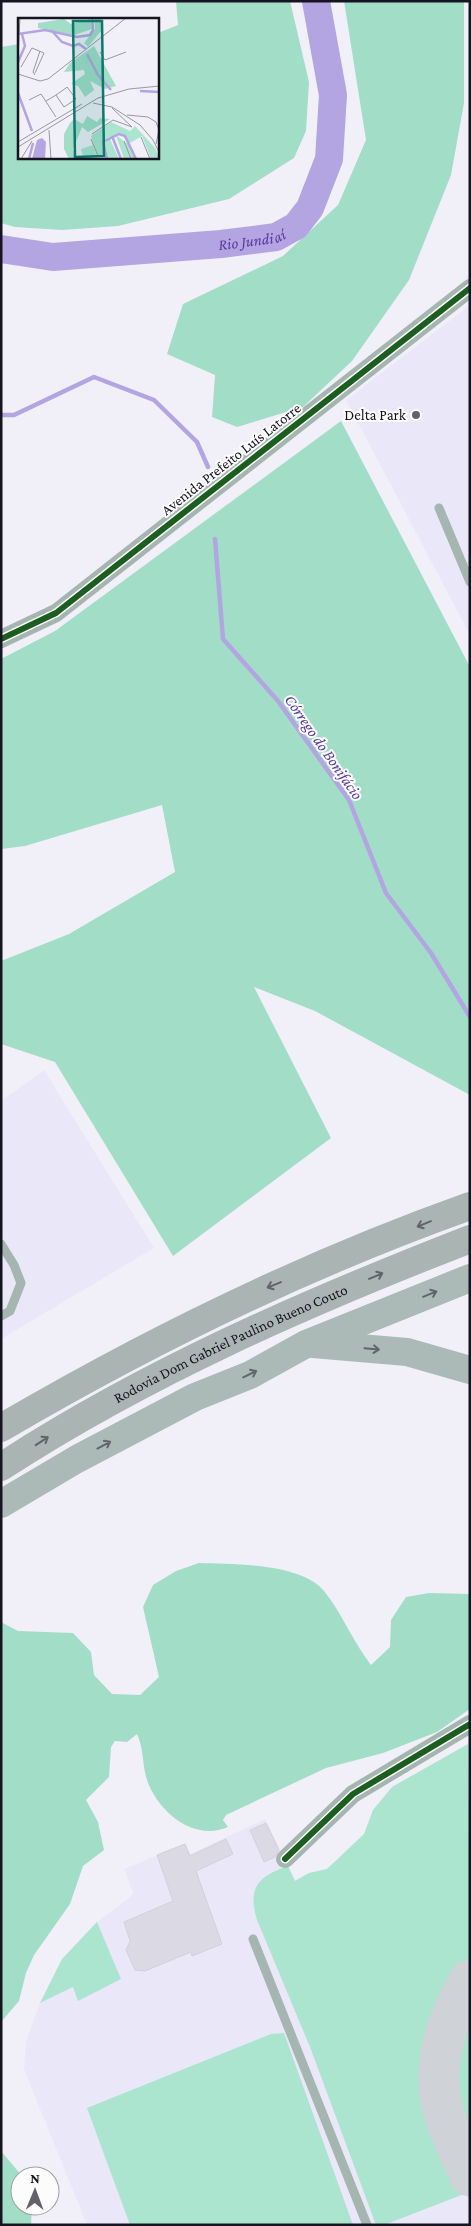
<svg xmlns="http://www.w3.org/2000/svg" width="471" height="2226" viewBox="0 0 471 2226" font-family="'Crimson Pro',serif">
  <rect width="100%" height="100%" fill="#f1f0f8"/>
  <path fill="#eae7f9" d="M 470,305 L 470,635 L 346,400 Z
    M 44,1070 L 154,1248 L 1,1339 L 1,1101 Z
    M 468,1744 L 470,2225 L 87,2225 L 24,2069 L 26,2041 L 40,2003 L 62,1959 L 97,1922 L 134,1894 L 124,1869 L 185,1844 L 190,1854 L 265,1819 L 295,1880 L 309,1873 L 327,1869 L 364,1834 L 373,1810 L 392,1787 Z"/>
  <path fill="#abe5cf" d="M 468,1744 L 470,1962 L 448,1995 L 436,2026 L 430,2051 L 430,2087 L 435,2121 L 464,2194 L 384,2225 L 376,2225 L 310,2047 L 257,1920 C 247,1887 259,1876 288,1866 L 295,1881 L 309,1873 L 327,1869 L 364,1834 L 373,1810 L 392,1787 Z
    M 97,1922 L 121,1979 L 78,2001 L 73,1987 L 40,2003 L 62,1959 Z
    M 470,2007 L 470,2147 C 451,2100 448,2053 470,2007 Z
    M 284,2033 L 353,2225 L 130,2225 L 87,2108 L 271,2034 Z"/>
  <path fill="#a2ddc7" d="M 176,1 L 290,1 L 309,82 L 306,131 L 294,158 L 229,199 L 118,226 L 62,230 L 15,227 L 1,223 L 1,47 L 19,44 L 19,158 L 158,158 L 158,33 L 178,25 Z
    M 344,1 L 464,1 L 464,103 L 451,175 L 409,280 L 352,361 L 303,407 L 237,427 L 212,417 L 215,375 L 167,354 L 183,304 L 283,256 L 338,205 L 366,140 Z
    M 341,421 L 470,667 L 470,1095 L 315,1011 L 254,987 L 331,1138 L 173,1256 L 55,1062 L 1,1044 L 1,961 L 69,934 L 175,872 L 162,805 L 25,846 L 1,849 L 1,659 L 55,631 Z
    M 199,1563 C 233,1564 301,1563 324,1591 C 342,1613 353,1642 371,1665 L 390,1647 L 391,1620 L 406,1597 L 429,1593 L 470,1594 L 470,1709 L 437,1732 L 383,1753 L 326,1768 L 226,1815 L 223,1820 L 228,1827 C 194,1842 158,1812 147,1780 C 142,1765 144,1749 137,1734 L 127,1742 L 115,1741 L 111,1747 L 109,1777 L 86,1800 L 98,1822 L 104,1850 L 83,1866 L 70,1904 L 34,1955 L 26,1973 L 19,2001 L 1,2022 L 1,1622 L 18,1631 L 73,1633 L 91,1652 L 94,1675 L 112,1694 L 140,1695 L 159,1677 L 143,1607 L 153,1585 L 176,1571 Z
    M 1,2151 L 22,2176 L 20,2176 L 20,2206 L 32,2206 L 31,2225 L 1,2225 Z"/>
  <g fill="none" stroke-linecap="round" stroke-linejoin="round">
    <path stroke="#b3a5e2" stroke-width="4.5" d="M 1,415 L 14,415 L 94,377 L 154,400 L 197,442 L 208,467
      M 215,539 L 223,639 L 278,701 L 349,800 L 386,893 L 431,953 L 470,1017"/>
    <path stroke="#b3a5e2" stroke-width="28" id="s1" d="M 1,249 L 53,257 L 221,244 L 276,237 L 296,226 L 310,208 L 329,159 L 333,95 L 316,1"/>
    <path stroke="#cfd2d6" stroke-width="41" d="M 470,1980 C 447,2017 430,2069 444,2112 C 450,2134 461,2155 470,2176"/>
  </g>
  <path fill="#dbd9e3" stroke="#d2d1db" d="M 266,1823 L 279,1850 L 275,1857 L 264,1862 L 250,1830 Z
    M 226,1839 L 233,1854 L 196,1871 L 222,1944 L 192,1956 L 191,1952 L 145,1971 L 135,1970 L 126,1950 L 130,1941 L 124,1922 L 173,1901 L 157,1855 L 185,1844 L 190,1856 Z"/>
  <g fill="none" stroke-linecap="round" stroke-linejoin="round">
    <path stroke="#a5b5b0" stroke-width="9" d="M 439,508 L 470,582
      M 1,1244 L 14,1265 L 21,1283 L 10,1311 L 1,1316
      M 253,1939 L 367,2225"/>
    <path stroke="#a5b5b0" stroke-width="18" d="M 1,639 L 56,613 L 470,288
      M 285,1859 L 353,1794 L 470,1724"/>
    <path stroke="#abb9b7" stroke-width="28" d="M 313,1344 L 407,1352 L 470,1370
      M 1,1504 L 77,1459 L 195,1397 L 250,1375 L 306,1344 L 470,1278"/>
    <g stroke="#aab4b2" stroke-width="28">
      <path d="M 1,1428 C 151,1340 307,1264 470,1206"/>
      <path id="s2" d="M 1,1467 C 147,1372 308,1302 470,1239"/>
    </g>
    <defs>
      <path id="cycleway" d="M 1,639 L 56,613 L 470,288
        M 285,1859 L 353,1794 L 470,1724"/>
    </defs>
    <use href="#cycleway" stroke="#fcfcfc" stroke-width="9"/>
    <use href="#cycleway" stroke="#1b5e20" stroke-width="6"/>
  </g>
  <defs><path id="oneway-shaft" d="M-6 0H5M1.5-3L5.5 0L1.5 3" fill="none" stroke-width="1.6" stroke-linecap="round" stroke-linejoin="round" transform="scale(1.25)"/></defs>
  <g stroke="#606469">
    <use href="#oneway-shaft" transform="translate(424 1224) rotate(158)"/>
    <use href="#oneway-shaft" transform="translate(376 1276) rotate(-23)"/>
    <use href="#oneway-shaft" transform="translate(274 1285) rotate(158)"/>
    <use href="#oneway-shaft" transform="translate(42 1441) rotate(-33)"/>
  </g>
  <g stroke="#60666c">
    <use href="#oneway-shaft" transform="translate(430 1294) rotate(-22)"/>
    <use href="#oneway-shaft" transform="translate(372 1349) rotate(5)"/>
    <use href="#oneway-shaft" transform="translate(250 1374) rotate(-26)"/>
    <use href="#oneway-shaft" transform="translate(104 1445) rotate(-28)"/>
  </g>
  <circle fill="#63616c" stroke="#fcfcfc" stroke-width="2" cx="416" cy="415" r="5"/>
  <g text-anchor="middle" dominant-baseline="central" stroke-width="4" stroke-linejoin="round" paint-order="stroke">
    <g font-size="15" fill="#161420" stroke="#fcfcfc" text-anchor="end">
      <text x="406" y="415">Delta Park</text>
    </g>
    <g font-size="15" fill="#161420" stroke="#fcfcfc">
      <text transform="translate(231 459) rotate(-38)">Avenida Prefeito Luís Latorre</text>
      <text stroke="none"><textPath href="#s2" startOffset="261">Rodovia Dom Gabriel Paulino Bueno Couto</textPath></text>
    </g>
    <g font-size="16" font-style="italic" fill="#583a9b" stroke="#fcfcfc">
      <text stroke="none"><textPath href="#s1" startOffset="252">Rio Jundiaí</textPath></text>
      <text transform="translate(324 747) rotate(55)">Córrego do Bonifácio</text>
    </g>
  </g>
  <g transform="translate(18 18)">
    <rect width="141" height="141" fill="#f1f0f8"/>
    <path d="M 93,104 L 112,113 L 117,108 L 138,131 L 141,141 L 133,141 L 124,118 L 112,125 L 102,115 L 86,122 L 86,136 L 80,138 L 73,118 ZM 98,117 L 111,127 L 117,141 L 106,141 ZM 91,121 L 92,121 L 101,141 L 89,141 L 85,127 ZM 75,127 L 79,139 L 66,141 L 63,131 Z" fill="#abe5cf"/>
    <path d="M 76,0 L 83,0 L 83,13 L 70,29 L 66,25 L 77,11 ZM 46,1 L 53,6 L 72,1 L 74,11 L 56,17 L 20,10 L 20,5 ZM 76,28 L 98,68 L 87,71 L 72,63 L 76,72 L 67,79 L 60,68 L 53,66 L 67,56 L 66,52 L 46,54 L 52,45 ZM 69,98 L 79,104 L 82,100 L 92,101 L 70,114 L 64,109 L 55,131 L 59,141 L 51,141 L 46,131 L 46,116 L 52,105 L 56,101 L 65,106 Z" fill="#a2ddc7"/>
    <path d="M 24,120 L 28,124 L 27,141 L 14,141 L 19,122 Z" fill="#b3a5e2"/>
    <path fill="none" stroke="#b3a5e2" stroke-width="2.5" d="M 33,12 L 44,24 L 55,28 L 61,26 L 68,31M 0,16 L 27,12 L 59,19 L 72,17 L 75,12 L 74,0M 69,36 L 80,57 L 93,72M 0,44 L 7,28 L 4,16M 122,73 L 142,74M 0,75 L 14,113M 94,118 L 103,141M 11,141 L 15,125M 89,141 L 85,124 L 101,116 L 107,118 L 118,141"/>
    <path fill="none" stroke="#9998a2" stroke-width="1" d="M 82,34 L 87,42 L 108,34M 0,38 L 2,0M 3,49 L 14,30 L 26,35 L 17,55M 0,56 L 22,63 L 30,61 L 108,0M 17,57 L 15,54 L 22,33M 11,82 L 23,76 L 38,99M 28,83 L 38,77 L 48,70 L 49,69 L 58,81 L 46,89 L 38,77M 75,85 L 94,89 L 122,107 L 135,122 L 142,136M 109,97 L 130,99 L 138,104 L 141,112 L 138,126M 31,112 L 33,141M 74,116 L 95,102 L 114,109 L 94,90M 123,119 L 132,141M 73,121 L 80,138M 106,123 L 113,141M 0,124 L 64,86M 0,129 L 80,80 L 111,71 L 142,68M 3,141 L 14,123"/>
    <path fill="#0f766e" fill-opacity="0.15" stroke="#0f766e" stroke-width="2.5" d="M 55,3 L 84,3 L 86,138 L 57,139 Z"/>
    <rect width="141" height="141" fill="none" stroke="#161420" stroke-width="2.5"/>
  </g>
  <rect width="471" height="2226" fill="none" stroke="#161420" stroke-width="5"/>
  <g transform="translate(35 2191) rotate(1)"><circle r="24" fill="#fcfcfc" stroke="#a09fa4"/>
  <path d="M0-4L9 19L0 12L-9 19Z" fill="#63616c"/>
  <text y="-8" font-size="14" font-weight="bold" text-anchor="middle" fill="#161420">N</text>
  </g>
</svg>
